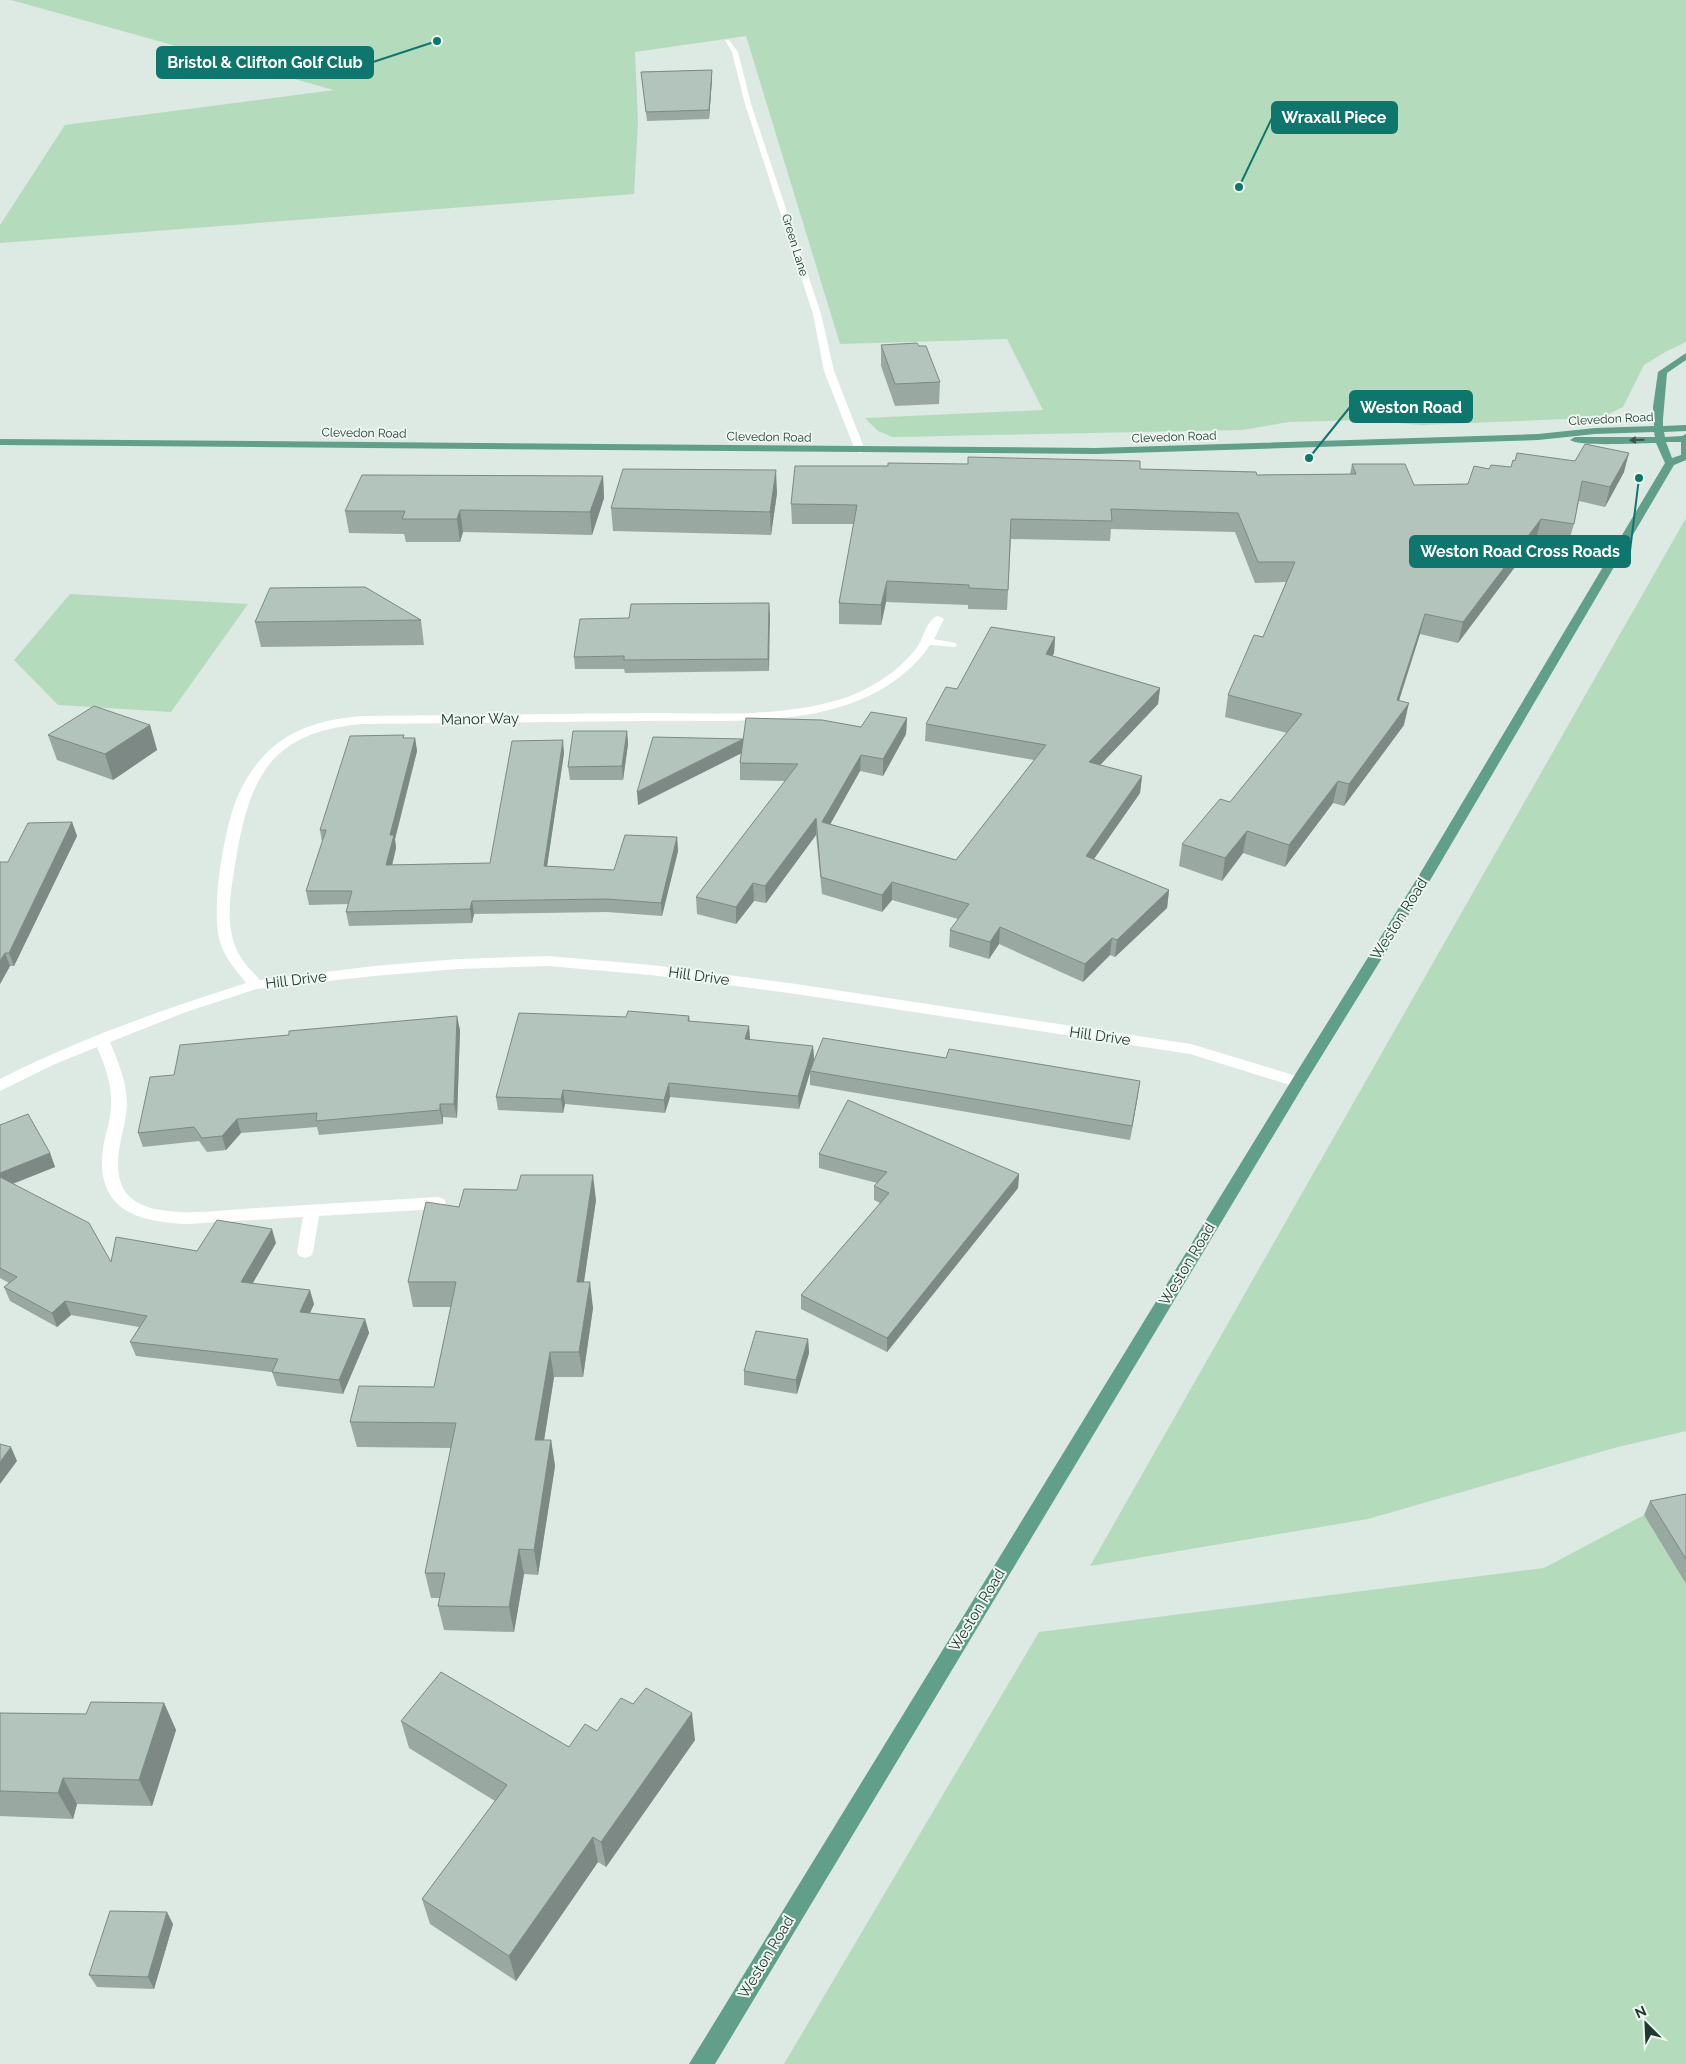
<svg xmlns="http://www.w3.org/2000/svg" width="1686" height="2064" viewBox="0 0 1686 2064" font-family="Raleway,sans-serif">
  <rect width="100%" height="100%" fill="#dde9e3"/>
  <path fill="#b5dbbd" d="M 11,0 L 1686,0 L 1686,342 L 1667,351 L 1644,365 L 1623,407 L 1605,416 L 1589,418 L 1422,425 L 1362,420 L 1289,422 L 1242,430 L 893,437 L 878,431 L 865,418 L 1043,410 L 1007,339 L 840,344 L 746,36 L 635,52 L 638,122 L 634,194 L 0,243 L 0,225 L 65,125 L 334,90 Z
    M 1686,518 L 1686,1431 L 1614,1448 L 1368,1519 L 1090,1566 Z
    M 70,594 L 248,604 L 171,712 L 58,705 L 14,660 Z
    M 1644,1515 L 1686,1584 L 1686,2064 L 784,2064 L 1039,1632 L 1544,1568 Z"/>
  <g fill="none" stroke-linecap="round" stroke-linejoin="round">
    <path fill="#fff" fill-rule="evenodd" d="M 725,40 L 729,40 L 738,52 L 751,104 L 821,314 L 834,371 L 865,450 L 863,452 L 860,453 L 855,450 L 824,371 L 813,314 L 745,104 L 732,52 Z
      M 938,616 L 944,619 L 934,639 L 955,643 L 957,645 L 955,647 L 930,645 C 910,674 881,693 849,704 C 785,726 712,720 646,721 C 551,722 457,723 362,724 C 271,732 250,776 236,859 C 231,891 223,927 240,956 C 245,965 253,972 260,980 L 374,966 L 458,959 L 548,956 L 651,965 L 796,984 L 1191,1044 L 1303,1078 L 1306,1082 L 1303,1086 L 1298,1087 L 1293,1086 L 1190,1054 L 796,994 L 651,975 L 548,966 L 458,969 L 374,976 L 257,989 L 186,1012 L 110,1042 C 118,1062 127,1082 127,1104 C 126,1131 111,1159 122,1186 C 127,1199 142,1206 155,1209 C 188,1216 223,1210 257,1208 C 317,1204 378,1201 438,1197 L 444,1199 L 446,1203 L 444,1207 L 438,1209 L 319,1216 L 313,1252 L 311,1256 L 305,1258 L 299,1256 L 297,1252 L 303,1217 L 188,1224 C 137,1222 95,1210 103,1148 C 106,1132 112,1116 111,1099 C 111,1081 104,1064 97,1047 L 55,1064 L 0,1091 L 0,1079 C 78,1039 162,1010 246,983 C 235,969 223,956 219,938 C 211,906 225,819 241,789 C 249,773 260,758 273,747 C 299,725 330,719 362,716 C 457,715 551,714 646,713 C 709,713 776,718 838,700 C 868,691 899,672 918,646 C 923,638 928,618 938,616 Z"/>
    <path fill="#619f8b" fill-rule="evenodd" d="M 1686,353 L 1686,360 L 1667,373 L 1663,419 L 1663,426 L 1686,425 L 1686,431 L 1664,432 L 1665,437 L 1682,436 L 1686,434 L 1686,460 L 1674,465 L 1432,877 L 1305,1083 L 715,2064 L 689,2064 L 1293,1078 L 1418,877 L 1665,463 L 1656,443 C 1641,443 1579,447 1570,440 L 1575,437 L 1655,437 L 1654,432 L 1595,434 L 1538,440 L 1096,454 L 0,445 L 0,439 L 1096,448 L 1538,434 L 1595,428 L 1654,426 L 1653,407 L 1658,372 ZM 1666,442 L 1681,442 L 1681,455 L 1672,458 Z"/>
  </g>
  <path fill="#99a9a2" d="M 712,70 L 712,79 L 709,119 L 647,121 L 641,72 Z
    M 881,345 L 940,382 L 939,404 L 895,406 L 881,366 Z
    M 1352,464 L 1414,485 L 1468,484 L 1489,469 L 1511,467 L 1624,472 L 1605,507 L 1579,501 L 1574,524 L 1568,544 L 1536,539 L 1458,643 L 1420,634 L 1399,701 L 1404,725 L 1344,806 L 1333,803 L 1285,867 L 1243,853 L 1222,881 L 1179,866 L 1182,844 L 1230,802 L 1287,733 L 1225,717 L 1228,695 L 1263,637 L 1286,582 L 1255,583 L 1235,532 L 1111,529 L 1110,541 L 1011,539 L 1007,610 L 968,609 L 968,605 L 886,602 L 881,625 L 839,624 L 839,603 L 854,524 L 792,524 L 791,504 L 1140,469 L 1257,475 L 1350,474 Z
    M 603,476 L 604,498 L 592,535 L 463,532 L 460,542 L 406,542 L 404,534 L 349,533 L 345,511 Z
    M 777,493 L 771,535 L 613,531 L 611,508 Z
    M 769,603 L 769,671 L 625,673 L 624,669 L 575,669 L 574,657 L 629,618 Z
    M 421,620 L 424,645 L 261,647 L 255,622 Z
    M 1055,637 L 1054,653 L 1052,656 L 1160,688 L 1158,704 L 1100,765 L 1142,776 L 1140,793 L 1094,859 L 1169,890 L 1167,908 L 1115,957 L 1110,955 L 1083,982 L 999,944 L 989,959 L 949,947 L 950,930 L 958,919 L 892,900 L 882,912 L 822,894 L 816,835 L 766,903 L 754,901 L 736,924 L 697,914 L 696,897 L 786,781 L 740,780 L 740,763 L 741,753 L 638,805 L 743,739 L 861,727 L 907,718 L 906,734 L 883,776 L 860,771 L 830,824 L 956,860 L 1034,760 L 925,741 L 926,724 L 957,689 Z
    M 150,725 L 157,750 L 113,780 L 57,760 L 48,735 Z
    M 627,731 L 628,744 L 623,780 L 570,780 L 568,767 Z
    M 404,738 L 415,738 L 417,751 L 395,839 L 396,848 L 392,865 L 490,863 L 564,753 L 547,866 L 614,870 L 677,837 L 678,851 L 662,916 L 607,912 L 474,914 L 472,923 L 349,926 L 346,912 L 348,904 L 309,905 L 306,891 L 322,842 L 320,830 Z
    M 72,822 L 77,836 L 14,966 L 10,966 L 0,984 L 8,862 Z
    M 689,1016 L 690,1021 L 749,1026 L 750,1040 L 813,1046 L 814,1059 L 811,1068 L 1138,1095 L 1130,1140 L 810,1085 L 810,1073 L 799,1109 L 670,1097 L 665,1113 L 565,1104 L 563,1113 L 498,1110 L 496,1097 L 626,1017 Z
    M 460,1030 L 457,1118 L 443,1117 L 443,1124 L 319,1135 L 317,1127 L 241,1133 L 226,1150 L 207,1152 L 199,1141 L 143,1147 L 138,1133 L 174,1075 Z
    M 0,1125 L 50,1153 L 55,1167 L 13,1184 L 111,1262 L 276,1243 L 253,1283 L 314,1304 L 310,1313 L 365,1319 L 369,1333 L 343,1394 L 277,1386 L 272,1372 L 136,1356 L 130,1342 L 139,1327 L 71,1315 L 57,1327 L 10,1301 L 4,1287 L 9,1283 L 0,1278 Z
    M 819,1154 L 1019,1174 L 1018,1188 L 887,1352 L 801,1309 L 801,1295 L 880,1203 L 874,1200 L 874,1186 L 877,1183 L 819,1168 Z
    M 596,1200 L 584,1282 L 593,1308 L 583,1377 L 554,1377 L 544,1440 L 551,1440 L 555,1466 L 538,1575 L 524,1574 L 514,1632 L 444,1630 L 438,1606 L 440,1598 L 431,1598 L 425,1573 L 451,1448 L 357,1447 L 350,1422 L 434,1387 L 451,1307 L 413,1307 L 408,1282 L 459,1207 Z
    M 808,1339 L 809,1353 L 797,1394 L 744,1385 L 744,1371 Z
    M 1686,1494 L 1686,1584 L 1644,1515 L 1650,1501 Z
    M 164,1703 L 176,1730 L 152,1806 L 77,1804 L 73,1819 L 0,1816 L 0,1713 L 86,1714 Z
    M 401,1721 L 569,1747 L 597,1731 L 695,1740 L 606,1867 L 598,1862 L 516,1981 L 430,1924 L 422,1899 L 495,1801 L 409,1748 Z
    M 173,1924 L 154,1989 L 97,1987 L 89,1975 Z"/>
  <path fill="#7d8984" d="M 712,70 L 712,79 L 709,119 L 709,110 Z
    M 1629,453 L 1624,472 L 1605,507 L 1610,487 Z
    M 776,470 L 777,493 L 771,535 L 770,512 Z
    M 603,476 L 604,498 L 592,535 L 590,512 Z
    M 460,510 L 463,532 L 460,542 L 457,519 Z
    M 1541,519 L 1536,539 L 1458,643 L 1463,622 Z
    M 887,581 L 886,602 L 881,625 L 881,605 Z
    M 769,603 L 770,615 L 769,671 L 768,659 Z
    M 1425,614 L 1420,634 L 1392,722 L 1397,700 Z
    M 1055,637 L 1054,653 L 1045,670 L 1046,654 Z
    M 1160,688 L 1158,704 L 1087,779 L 1089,762 Z
    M 1409,703 L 1404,725 L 1344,806 L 1349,784 Z
    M 907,718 L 906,734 L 883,776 L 883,759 Z
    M 150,725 L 157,750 L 113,780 L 105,754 Z
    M 627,731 L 628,744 L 623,780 L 622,766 Z
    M 415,738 L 417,751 L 395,839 L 396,848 L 389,878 L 386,865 L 390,835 Z
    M 743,739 L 744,752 L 638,805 L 637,792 Z
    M 563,740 L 564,753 L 545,880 L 544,866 Z
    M 861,755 L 860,771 L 822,839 L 822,822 Z
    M 1142,776 L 1140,793 L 1084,873 L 1086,856 Z
    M 1338,781 L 1333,803 L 1285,867 L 1289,845 Z
    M 816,818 L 816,835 L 766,903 L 765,886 Z
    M 72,822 L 77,836 L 14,966 L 9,953 Z
    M 1247,831 L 1243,853 L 1222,881 L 1225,858 Z
    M 677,837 L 678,851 L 662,916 L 661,903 Z
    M 892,882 L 892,900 L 882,912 L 882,895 Z
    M 753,883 L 754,901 L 736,924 L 736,907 Z
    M 1169,890 L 1167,908 L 1115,957 L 1117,940 Z
    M 472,901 L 474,914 L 472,923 L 470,909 Z
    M 1000,927 L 999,944 L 989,959 L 990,942 Z
    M 1112,938 L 1110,955 L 1083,982 L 1085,964 Z
    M 5,953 L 10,966 L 0,984 L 0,961 Z
    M 457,1016 L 460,1030 L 457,1118 L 454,1104 Z
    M 749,1026 L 750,1040 L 745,1039 Z
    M 813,1046 L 814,1059 L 799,1109 L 798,1096 Z
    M 1140,1081 L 1138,1095 L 1130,1140 L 1132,1126 Z
    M 669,1083 L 670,1097 L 665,1113 L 664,1100 Z
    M 563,1090 L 565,1104 L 563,1113 L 561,1099 Z
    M 440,1104 L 443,1117 L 443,1124 L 440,1110 Z
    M 237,1119 L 241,1133 L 226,1150 L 222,1136 Z
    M 50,1153 L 55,1167 L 1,1188 L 0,1186 L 0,1173 Z
    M 1019,1174 L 1018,1188 L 887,1352 L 887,1338 Z
    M 593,1175 L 596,1200 L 580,1308 L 577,1282 Z
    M 272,1229 L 276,1243 L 245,1296 L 241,1282 Z
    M 590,1282 L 593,1308 L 583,1377 L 579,1352 Z
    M 310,1290 L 314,1304 L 304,1326 L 300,1312 Z
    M 65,1301 L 71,1315 L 57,1327 L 52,1313 Z
    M 365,1319 L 369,1333 L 343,1394 L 339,1380 Z
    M 808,1339 L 809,1353 L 797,1394 L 796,1380 Z
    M 550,1352 L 554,1377 L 540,1466 L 535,1440 Z
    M 551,1440 L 555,1466 L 538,1575 L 534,1550 Z
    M 11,1447 L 17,1461 L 0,1484 L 0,1462 Z
    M 519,1549 L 524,1574 L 514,1632 L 509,1607 Z
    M 164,1703 L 176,1730 L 152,1806 L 139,1780 Z
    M 692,1713 L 695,1740 L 606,1867 L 601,1842 Z
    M 63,1778 L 77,1804 L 73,1819 L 58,1793 Z
    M 593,1837 L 598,1862 L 516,1981 L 509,1956 Z
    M 167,1912 L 173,1924 L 154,1989 L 148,1977 Z"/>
  <path fill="#b2c4bc" stroke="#7d8984" d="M 712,70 L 709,110 L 646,112 L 641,72 Z
    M 917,343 L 919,346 L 926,346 L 940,382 L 895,384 L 881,345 Z
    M 1585,444 L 1629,453 L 1610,487 L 1582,481 L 1574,524 L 1541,519 L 1463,622 L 1425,614 L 1397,700 L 1409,703 L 1349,784 L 1338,781 L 1289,845 L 1247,831 L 1225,858 L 1182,844 L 1220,799 L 1230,802 L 1302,714 L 1228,695 L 1254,635 L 1263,637 L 1295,562 L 1258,562 L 1238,513 L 1111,509 L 1112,521 L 1011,519 L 1008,590 L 969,588 L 969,585 L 887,581 L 881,605 L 839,603 L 857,505 L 791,504 L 795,466 L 888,466 L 888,463 L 968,464 L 968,457 L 1140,461 L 1140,469 L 1256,472 L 1257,475 L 1356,474 L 1352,464 L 1405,464 L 1414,485 L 1468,484 L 1474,466 L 1489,469 L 1491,465 L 1511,467 L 1513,460 L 1515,461 L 1517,453 L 1575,461 Z
    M 623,469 L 776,470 L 770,512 L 611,508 Z
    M 362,475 L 603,476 L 590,512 L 460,510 L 457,519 L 402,519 L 405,511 L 345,511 Z
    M 365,587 L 421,620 L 255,622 L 270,588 Z
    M 769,603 L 768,659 L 624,660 L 624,656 L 574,657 L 580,619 L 629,618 L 631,604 Z
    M 991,627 L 1055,637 L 1046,654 L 1160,688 L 1089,762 L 1142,776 L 1086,856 L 1169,890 L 1117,940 L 1112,938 L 1085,964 L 1000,927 L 990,942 L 950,930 L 969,904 L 892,882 L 882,895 L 821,877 L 816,818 L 765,886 L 753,883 L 736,907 L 696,897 L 798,764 L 740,763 L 746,718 L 822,720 L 861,727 L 871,712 L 907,718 L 883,759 L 861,755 L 822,822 L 956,860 L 1046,745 L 926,724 L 946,687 L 957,689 Z
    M 94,706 L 150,725 L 105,754 L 48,735 Z
    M 573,731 L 627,731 L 622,766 L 568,767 Z
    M 404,735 L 403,738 L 415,738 L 390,835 L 394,835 L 386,865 L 490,863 L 512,741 L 563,740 L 544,866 L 614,870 L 625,835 L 677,837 L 661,903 L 606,899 L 472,901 L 470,909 L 346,912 L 352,891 L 306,891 L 326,830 L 320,830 L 350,736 Z
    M 653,737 L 743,739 L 637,792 Z
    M 72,822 L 9,953 L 5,953 L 0,961 L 0,862 L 8,862 L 28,823 Z
    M 628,1011 L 689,1016 L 688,1021 L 749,1026 L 745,1039 L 813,1046 L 798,1096 L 669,1083 L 664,1100 L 563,1090 L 561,1099 L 496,1097 L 519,1013 L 626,1017 Z
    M 457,1016 L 454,1104 L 440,1104 L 440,1110 L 316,1121 L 317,1113 L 237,1119 L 222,1136 L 202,1138 L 194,1127 L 138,1133 L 150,1077 L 174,1075 L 180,1045 L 289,1035 L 289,1031 Z
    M 823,1038 L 946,1058 L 949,1049 L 1140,1081 L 1132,1126 L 810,1071 Z
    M 848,1100 L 1019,1174 L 887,1338 L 801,1295 L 889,1193 L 874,1186 L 887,1172 L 819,1154 Z
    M 28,1114 L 50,1153 L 0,1173 L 0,1125 Z
    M 521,1175 L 593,1175 L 577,1282 L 590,1282 L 579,1352 L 550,1352 L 535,1440 L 551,1440 L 534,1550 L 519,1549 L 509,1607 L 438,1606 L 445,1573 L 425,1573 L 456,1423 L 350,1422 L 359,1386 L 434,1387 L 456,1282 L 408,1282 L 426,1202 L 459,1207 L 464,1189 L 517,1190 Z
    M 0,1177 L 89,1223 L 111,1262 L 116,1237 L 197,1251 L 217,1220 L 272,1229 L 241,1282 L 310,1290 L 300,1312 L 365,1319 L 339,1380 L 272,1372 L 278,1359 L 130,1342 L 147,1316 L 65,1301 L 52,1313 L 4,1287 L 17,1277 L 0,1268 Z
    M 756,1331 L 808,1339 L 796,1380 L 744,1371 Z
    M 0,1444 L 11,1447 L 0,1462 Z
    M 1686,1494 L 1686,1559 L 1650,1501 Z
    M 441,1672 L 569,1747 L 585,1724 L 597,1731 L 621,1698 L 633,1704 L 646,1688 L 692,1713 L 601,1842 L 593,1837 L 509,1956 L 422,1899 L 507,1785 L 401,1721 Z
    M 91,1702 L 164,1703 L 139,1780 L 63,1778 L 58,1793 L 0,1791 L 0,1713 L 86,1714 Z
    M 110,1911 L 167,1912 L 148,1977 L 89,1975 Z"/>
  <defs><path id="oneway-solid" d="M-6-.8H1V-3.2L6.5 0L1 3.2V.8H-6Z" transform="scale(1.25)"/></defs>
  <use fill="#33574b" href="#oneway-solid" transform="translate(1637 440) rotate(178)"/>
  <g text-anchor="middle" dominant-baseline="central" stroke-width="4" stroke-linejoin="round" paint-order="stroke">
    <g font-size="12" fill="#1f3830" stroke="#edf6f1">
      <text transform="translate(795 245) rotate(73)">Green Lane</text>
      <text transform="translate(1611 419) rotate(-3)">Clevedon Road</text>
      <text transform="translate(364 433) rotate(1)">Clevedon Road</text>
      <text transform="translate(769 437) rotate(1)">Clevedon Road</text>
      <text transform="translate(1174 437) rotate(-2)">Clevedon Road</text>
    </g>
    <g font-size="15" fill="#1f3830" stroke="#edf6f1">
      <text transform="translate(480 719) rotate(-1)">Manor Way</text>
      <text transform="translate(1399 919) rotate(-58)">Weston Road</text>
      <text transform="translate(699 976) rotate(8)">Hill Drive</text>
      <text transform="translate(296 980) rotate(-7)">Hill Drive</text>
      <text transform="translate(1100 1036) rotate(8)">Hill Drive</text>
      <text transform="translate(1187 1264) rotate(-59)">Weston Road</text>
      <text transform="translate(977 1610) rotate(-59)">Weston Road</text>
      <text transform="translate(766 1957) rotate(-59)">Weston Road</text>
    </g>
  </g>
  <path fill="none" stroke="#0f766e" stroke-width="2" d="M437 41L373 62M1239 187L1272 118M1309 458L1350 407M1639 478L1630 551"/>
  <g fill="#0f766e" stroke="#edf6f1" stroke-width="2">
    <circle cx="437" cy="41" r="5"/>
    <circle cx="1239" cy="187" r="5"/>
    <circle cx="1309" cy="458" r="5"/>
    <circle cx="1639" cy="478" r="5"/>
  </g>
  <g fill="#0f766e" stroke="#0f766e" stroke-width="2">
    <rect x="157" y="47" width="216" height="31" rx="5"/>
    <rect x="1272" y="102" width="125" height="31" rx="5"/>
    <rect x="1350" y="391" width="122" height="31" rx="5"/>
    <rect x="1410" y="536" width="220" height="31" rx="5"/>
  </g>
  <g font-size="16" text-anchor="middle" font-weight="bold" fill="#fff">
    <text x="265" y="68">Bristol &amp; Clifton Golf Club</text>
    <text x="1334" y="123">Wraxall Piece</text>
    <text x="1411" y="413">Weston Road</text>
    <text x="1520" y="557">Weston Road Cross Roads</text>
  </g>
  <g transform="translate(1646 2024) rotate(336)" stroke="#edf6f1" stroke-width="4" paint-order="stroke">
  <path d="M0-4L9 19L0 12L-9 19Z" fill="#1f3830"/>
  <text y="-8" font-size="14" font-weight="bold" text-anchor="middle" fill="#1f3830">N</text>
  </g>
</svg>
